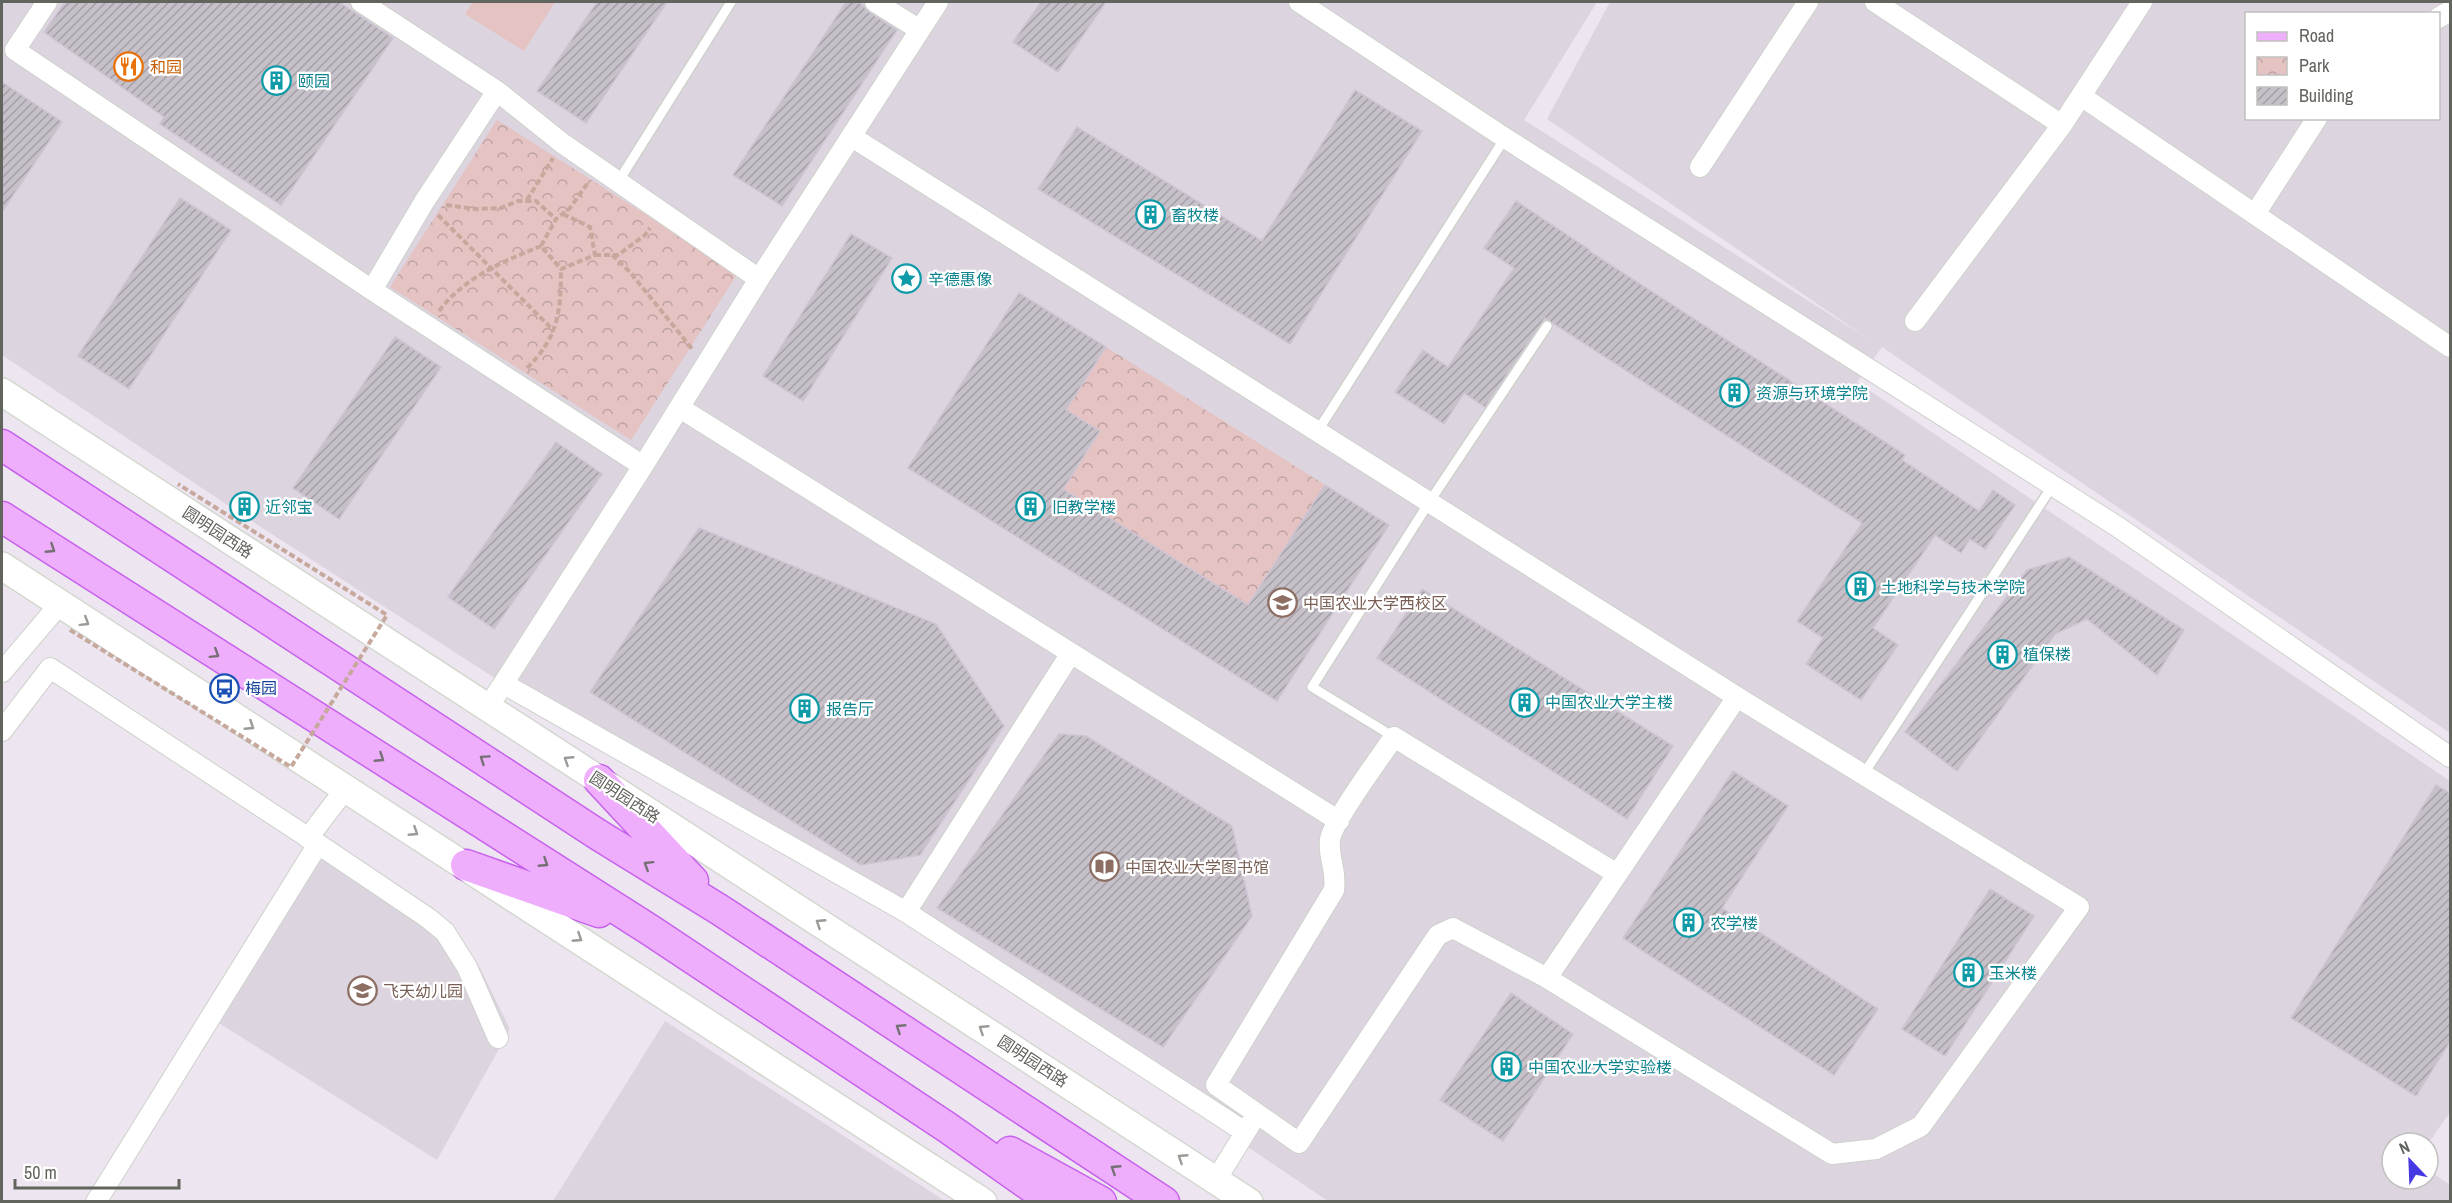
<svg xmlns="http://www.w3.org/2000/svg" width="2452" height="1203" viewBox="0 0 2452 1203" font-family="'Archivo Narrow','Noto Sans SC',sans-serif">
  <defs>
    <pattern id="park-crowns" width="20" height="18" patternUnits="userSpaceOnUse" patternTransform="scale(1.5)"><rect width="20" height="18" fill="#e5c3c3"/><path d="M2 6a3 3 0 1 1 6 0M12 15a3 3 0 1 1 6 0" fill="none" stroke="#bda2a2"/></pattern>
    <pattern id="building-hatch" width="6" height="6" patternUnits="userSpaceOnUse" patternTransform="scale(1.5)"><rect width="6" height="6" fill="#c6c0c8"/><path d="M-1 1l2-2M0 6l6-6M5 7l2-2" fill="none" stroke="#a4a0a6"/></pattern>
  </defs>
  <rect width="100%" height="100%" fill="#ede5ef"/>
  <path fill="#dcd4df" fill-rule="evenodd" d="M 2,2 L 1597,2 L 1524,120 L 1870,340 L 1547,119 L 1610,2 L 2450,2 L 2450,733 L 1882,347 L 1857,382 L 2450,781 L 2450,1112 L 2428,1144 L 2392,1143 L 2392,1179 L 2428,1179 L 2428,1170 L 2450,1185 L 2450,1201 L 1328,1201 L 903,915 L 504,684 L 244,516 L 2,355 ZM 2246,14 L 2438,14 L 2438,118 L 2246,118 Z
    M 325,854 L 477,962 L 510,1029 L 437,1160 L 214,1020 Z
    M 665,1021 L 945,1201 L 553,1201 Z"/>
  <path fill="url(#park-crowns)" d="M 497,120 L 738,273 L 631,440 L 390,287 Z
    M 1106,347 L 1325,485 L 1248,605 L 1063,489 L 1100,431 L 1066,410 Z"/>
  <path fill="#e5c3c3" d="M 473,2 L 555,2 L 524,51 L 465,14 Z"/>
  <path fill="url(#building-hatch)" stroke="#cfc4d3" stroke-width="1.5" d="M 65,2 L 339,2 L 393,38 L 281,205 L 160,124 L 164,117 L 44,32 Z
    M 597,2 L 667,2 L 586,123 L 537,91 Z
    M 846,2 L 859,2 L 869,12 L 897,30 L 782,206 L 733,175 Z
    M 1041,2 L 1106,2 L 1058,72 L 1013,42 Z
    M 2,82 L 62,122 L 2,212 Z
    M 1355,90 L 1422,131 L 1290,344 L 1038,189 L 1077,127 L 1262,241 Z
    M 180,198 L 231,230 L 129,389 L 78,356 Z
    M 1516,201 L 1590,250 L 1589,251 L 1905,455 L 1902,460 L 1979,511 L 1993,490 L 2015,505 L 1985,549 L 1970,539 L 1961,553 L 1935,535 L 1873,628 L 1898,645 L 1861,700 L 1806,664 L 1823,638 L 1797,621 L 1862,523 L 1545,318 L 1485,407 L 1464,393 L 1444,424 L 1395,392 L 1423,350 L 1448,367 L 1514,268 L 1484,248 Z
    M 851,234 L 892,258 L 803,401 L 763,376 Z
    M 1019,293 L 1106,347 L 1066,410 L 1100,431 L 1063,489 L 1248,605 L 1325,485 L 1389,525 L 1277,701 L 908,468 Z
    M 395,337 L 441,367 L 339,519 L 293,488 Z
    M 556,442 L 602,474 L 494,629 L 448,597 Z
    M 699,528 L 936,624 L 1004,726 L 920,855 L 861,865 L 590,692 Z
    M 2069,557 L 2184,630 L 2157,675 L 2087,619 L 2055,634 L 1957,771 L 1905,732 L 2027,570 Z
    M 1422,589 L 1673,746 L 1627,819 L 1377,658 Z
    M 1059,734 L 1086,736 L 1232,826 L 1252,916 L 1163,1047 L 937,908 Z
    M 1733,771 L 1788,806 L 1722,908 L 1878,1009 L 1834,1075 L 1623,938 Z
    M 2436,785 L 2451,794 L 2451,1040 L 2416,1096 L 2291,1018 Z
    M 1990,889 L 2034,916 L 1945,1056 L 1902,1029 Z
    M 1511,993 L 1573,1034 L 1503,1141 L 1440,1100 Z"/>
  <g fill="none" stroke-linecap="round" stroke-linejoin="round">
    <defs>
      <path id="lane" d="M 618,182 L 731,2
        M 1317,432 L 1505,138
        M 1394,737 L 1312,687 L 1430,501 L 1547,326
        M 1863,775 L 2053,485"/>
      <path id="street" d="M 47,2 L 15,50 L 372,290 L 643,466
        M 361,2 L 497,91 L 562,143 L 759,279
        M 875,2 L 920,30
        M 1299,2 L 1505,138 L 2118,527 L 2450,757
        M 1875,2 L 2062,125
        M 2438,18 L 2450,11
        M 2081,96 L 2450,347
        M 852,137 L 1737,697
        M 1700,167 L 1808,2
        M 2255,214 L 2317,118
        M 372,290 L 424,202 L 497,91
        M 1915,321 L 2062,125 L 2142,2
        M 680,408 L 1339,821
        M 2,672 L 59,605
        M 504,684 L 906,912 L 1245,1132
        M 496,695 L 643,466 L 759,279 L 938,2
        M 2,731 L 50,668 L 318,844 L 96,1202
        M 308,838 L 346,788
        M 318,844 L 428,918 L 445,932 L 467,967 L 498,1038
        M 906,912 L 1071,653
        M 1547,978 L 1832,1154 L 1876,1149 L 1921,1126 L 2079,907 L 1737,697 L 1547,978 L 1453,928 L 1438,935 L 1299,1143 L 1216,1085 L 1334,890 C 1337,869 1328,859 1330,840 C 1332,822 1381,756 1394,737 L 1617,874
        M 1216,1180 L 1251,1123"/>
      <path id="secondary" d="M 2,392 L 1249,1202
        M 2,566 L 983,1202"/>
      <path id="primary" d="M 2,445 L 597,834 L 720,910 L 1164,1202
        M 2,517 L 650,930 L 948,1128 L 1053,1202
        M 599,780 L 693,881
        M 466,865 L 599,912
        M 1010,1152 L 1101,1202"/>
    </defs>
    <use href="#lane" stroke="#ced2cc" stroke-width="12"/>
    <use href="#street" stroke="#ced2cc" stroke-width="22"/>
    <use href="#secondary" stroke="#d3d8d0" stroke-width="30"/>
    <use href="#primary" stroke="#c661ec" stroke-width="33"/>
    <path stroke="#c6a89d" stroke-width="4" stroke-dasharray="6 3" stroke-linecap="butt" d="M 527,200 L 553,158
      M 446,205 L 476,209 L 501,208 L 518,201 L 536,201 L 556,219
      M 563,214 L 590,227 L 595,255 L 561,269 L 541,246 L 556,219 L 570,208 L 587,184
      M 438,215 L 554,331
      M 595,255 L 618,255 L 645,235 L 650,228
      M 612,255 L 630,272 L 693,350
      M 439,311 C 465,277 502,262 541,246
      M 527,368 C 558,338 561,311 561,269"/>
    <use href="#lane" stroke="#fff" stroke-width="9"/>
    <use href="#street" stroke="#fff" stroke-width="20"/>
    <use href="#secondary" stroke="#fff" stroke-width="27"/>
    <use href="#primary" stroke="#efaefc" stroke-width="30"/>
    <path stroke="#c6a89d" stroke-width="4" stroke-dasharray="6 3" stroke-linecap="butt" d="M 70,630 L 291,767 L 387,615 L 178,484"/>
  </g>
  <defs><path id="oneway-chevron" d="M-2-3.5L2.5 0L-2 3.5" fill="none" stroke-width="1.6" stroke-linecap="round" stroke-linejoin="round" transform="scale(1.5)"/></defs>
  <g stroke="#767075">
    <use href="#oneway-chevron" transform="translate(51 549) rotate(33)"/>
    <use href="#oneway-chevron" transform="translate(215 654) rotate(32)"/>
    <use href="#oneway-chevron" transform="translate(380 758) rotate(33)"/>
    <use href="#oneway-chevron" transform="translate(484 759) rotate(-146)"/>
    <use href="#oneway-chevron" transform="translate(544 863) rotate(33)"/>
    <use href="#oneway-chevron" transform="translate(648 865) rotate(-148)"/>
    <use href="#oneway-chevron" transform="translate(900 1028) rotate(-147)"/>
    <use href="#oneway-chevron" transform="translate(1115 1169) rotate(-147)"/>
  </g>
  <g stroke="#989b96">
    <use href="#oneway-chevron" transform="translate(85 622) rotate(32)"/>
    <use href="#oneway-chevron" transform="translate(250 726) rotate(33)"/>
    <use href="#oneway-chevron" transform="translate(568 760) rotate(-147)"/>
    <use href="#oneway-chevron" transform="translate(414 832) rotate(33)"/>
    <use href="#oneway-chevron" transform="translate(820 923) rotate(-147)"/>
    <use href="#oneway-chevron" transform="translate(578 938) rotate(33)"/>
    <use href="#oneway-chevron" transform="translate(983 1029) rotate(-147)"/>
    <use href="#oneway-chevron" transform="translate(1182 1158) rotate(-147)"/>
  </g>
  <defs>
    <symbol id="restaurant-ring" viewBox="-11 -11 22 22"><circle r="9.5" fill="#fff" stroke="#e8710a" stroke-width="1.5"/><path d="M-5-6h1v4h1v-4h1v4h1v-4h1v5L-1.5 .5V6h-2V.5L-5-1ZM5-6V6H3V1.5H1.5Q1.5-4 5-6Z" fill="#e8710a"/></symbol>
    <symbol id="building-ring" viewBox="-11 -11 22 22"><circle r="9.5" fill="#fff" stroke="#0f9aa8" stroke-width="1.5"/><path d="M-4-6H4V6H1V3H-1V6H-4ZM-2.5-4.3h1.7v1.8h-1.7ZM.8-4.3h1.7v1.8H.8ZM-2.5-1h1.7V.8h-1.7ZM.8-1h1.7V.8H.8Z" fill="#0f9aa8"/></symbol>
    <symbol id="sight-ring" viewBox="-11 -11 22 22"><circle r="9.5" fill="#fff" stroke="#0f9aa8" stroke-width="1.5"/><path d="M0-6L1.8-2.2L6-1.7L2.9 1.2L3.7 5.4L0 3.3L-3.7 5.4L-2.9 1.2L-6-1.7L-1.8-2.2Z" fill="#0f9aa8"/></symbol>
    <symbol id="university-ring" viewBox="-11 -11 22 22"><circle r="9.5" fill="#fff" stroke="#8d6e63" stroke-width="1.5"/><path d="M0-5L7-2L0 1L-7-2ZM-4 1L0 2.5L4 1V4Q0 6-4 4Z" fill="#8d6e63"/></symbol>
    <symbol id="bus-ring" viewBox="-11 -11 22 22"><circle r="9.5" fill="#fff" stroke="#1a4fb4" stroke-width="1.5"/><path d="M-5-6H5V4H4V6H2V4H-2V6H-4V4H-5ZM-3.5-4V0h7V-4ZM-3.5 1.2v1.5H-2V1.2ZM2 1.2v1.5H3.5V1.2Z" fill="#1a4fb4"/></symbol>
    <symbol id="library-ring" viewBox="-11 -11 22 22"><circle r="9.5" fill="#fff" stroke="#8d6e63" stroke-width="1.5"/><path d="M-6-4Q-3-5.5-.7-3.5V5Q-3 3-6 4ZM6-4Q3-5.5 .7-3.5V5Q3 3 6 4Z" fill="#8d6e63"/></symbol>
    <symbol id="school-ring" viewBox="-11 -11 22 22"><circle r="9.5" fill="#fff" stroke="#8d6e63" stroke-width="1.5"/><path d="M0-5L7-2L0 1L-7-2ZM-4 1L0 2.5L4 1V4Q0 6-4 4Z" fill="#8d6e63"/></symbol>
  </defs>
  <g fill-rule="evenodd">
    <use href="#restaurant-ring" x="112" y="50" width="33" height="33"/>
    <use href="#building-ring" x="260" y="64" width="33" height="33"/>
    <use href="#building-ring" x="1134" y="198" width="33" height="33"/>
    <use href="#sight-ring" x="890" y="262" width="33" height="33"/>
    <use href="#building-ring" x="1718" y="376" width="33" height="33"/>
    <use href="#building-ring" x="228" y="490" width="33" height="33"/>
    <use href="#building-ring" x="1014" y="490" width="33" height="33"/>
    <use href="#building-ring" x="1844" y="570" width="33" height="33"/>
    <use href="#university-ring" x="1266" y="586" width="33" height="33"/>
    <use href="#building-ring" x="1986" y="638" width="33" height="33"/>
    <use href="#bus-ring" x="208" y="672" width="33" height="33"/>
    <use href="#building-ring" x="1508" y="686" width="33" height="33"/>
    <use href="#building-ring" x="788" y="692" width="33" height="33"/>
    <use href="#library-ring" x="1088" y="850" width="33" height="33"/>
    <use href="#building-ring" x="1672" y="906" width="33" height="33"/>
    <use href="#building-ring" x="1952" y="956" width="33" height="33"/>
    <use href="#school-ring" x="346" y="974" width="33" height="33"/>
    <use href="#building-ring" x="1490" y="1050" width="33" height="33"/>
  </g>
  <g text-anchor="middle" dominant-baseline="central" stroke-width="4.5" stroke-linejoin="round" paint-order="stroke">
    <g font-size="16" fill="#c56008" stroke="#fff" text-anchor="start">
      <text x="150" y="67">和园</text>
    </g>
    <g font-size="16" fill="#0d838f" stroke="#fff" text-anchor="start">
      <text x="298" y="81">颐园</text>
      <text x="1171" y="215">畜牧楼</text>
      <text x="928" y="279">辛德惠像</text>
      <text x="1756" y="393">资源与环境学院</text>
      <text x="265" y="507">近邻宝</text>
      <text x="1052" y="507">旧教学楼</text>
      <text x="1881" y="587">土地科学与技术学院</text>
      <text x="2023" y="654">植保楼</text>
      <text x="1545" y="702">中国农业大学主楼</text>
      <text x="826" y="709">报告厅</text>
      <text x="1710" y="923">农学楼</text>
      <text x="1989" y="973">玉米楼</text>
      <text x="1528" y="1067">中国农业大学实验楼</text>
    </g>
    <g font-size="16" fill="#61655d" stroke="#fff">
      <text transform="translate(218 532) rotate(33)">圆明园西路</text>
      <text transform="translate(625 797) rotate(33)">圆明园西路</text>
      <text transform="translate(1033 1061) rotate(33)">圆明园西路</text>
    </g>
    <g font-size="16" fill="#785e54" stroke="#fff" text-anchor="start">
      <text x="1303" y="603">中国农业大学西校区</text>
      <text x="1125" y="867">中国农业大学图书馆</text>
      <text x="383" y="991">飞天幼儿园</text>
    </g>
    <g font-size="16" fill="#164399" stroke="#fff" text-anchor="start">
      <text x="245" y="688">梅园</text>
    </g>
  </g>
  <rect width="2452" height="1203" fill="none" stroke="#61655d" stroke-width="6"/>
  <rect x="2245" y="12" width="195" height="108" fill="#ffffff" stroke="#c0c1be" stroke-width="1.5"/>
  <rect x="2257" y="32" width="30" height="9" fill="#efaefc" stroke="#c0c1be" stroke-width="1.5"/>
  <text x="2299" y="42" font-size="18" fill="#61655d">Road</text>
  <rect x="2257" y="57" width="30" height="18" fill="url(#park-crowns)" stroke="#c0c1be" stroke-width="1.5"/>
  <text x="2299" y="72" font-size="18" fill="#61655d">Park</text>
  <rect x="2257" y="87" width="30" height="18" fill="url(#building-hatch)" stroke="#c0c1be" stroke-width="1.5"/>
  <text x="2299" y="102" font-size="18" fill="#61655d">Building</text>
  <g transform="translate(2410 1161) rotate(337)"><circle r="28" fill="#ffffff" stroke="#c0c1be" stroke-width="1.5"/>
  <path d="M0-4.5L10 22L0 15L-10 22Z" fill="#4638e3"/>
  <text y="-9" font-size="16" font-weight="bold" text-anchor="middle" fill="#61655d">N</text>
  </g>
  <path d="M15 1179v9h164v-9" fill="none" stroke="#61655d" stroke-width="3"/>
  <text x="24" y="1179" font-size="18" fill="#61655d" stroke="#ffffff" stroke-width="4.5" paint-order="stroke">50 m</text>
</svg>
